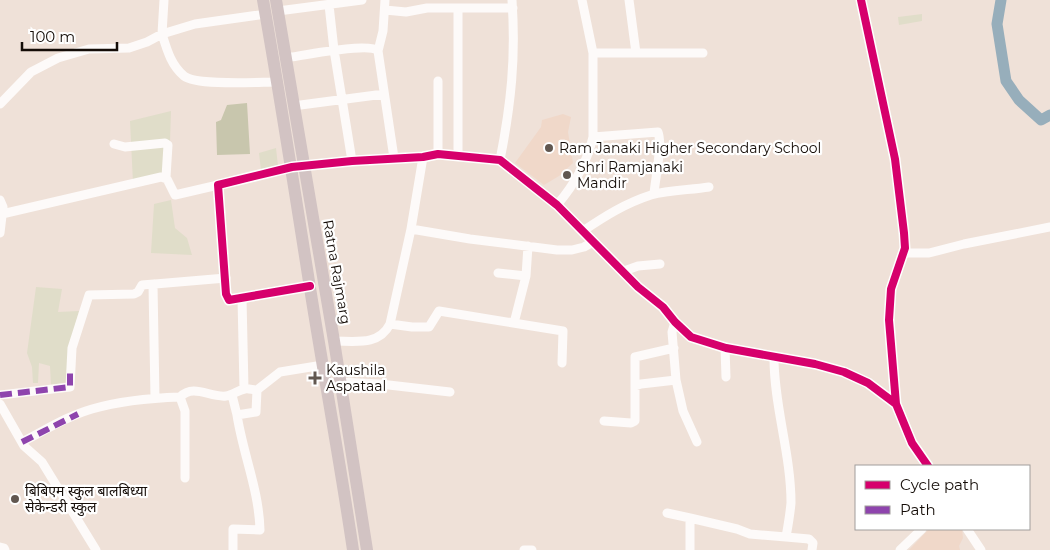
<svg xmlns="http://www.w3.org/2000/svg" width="1050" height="550" viewBox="0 0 1050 550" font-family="Montserrat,'Noto Sans Devanagari',sans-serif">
  <rect width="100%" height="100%" fill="#efe1d8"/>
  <path fill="#f0d8c9" d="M 563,114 L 571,117 L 568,132 L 573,163 L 559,176 L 544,185 L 515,163 L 541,127 L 542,120 Z
    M 929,529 L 962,529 L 963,538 L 959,546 L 960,550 L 909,550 Z"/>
  <path fill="#e0ddc9" d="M 922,14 L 922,21 L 899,25 L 898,17 Z
    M 171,111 L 169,176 L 133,183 L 130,121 Z
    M 276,148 L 278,166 L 261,170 L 259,153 Z
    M 171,200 L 175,228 L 187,238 L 192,255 L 151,253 L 154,204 Z
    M 36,287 L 62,289 L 58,312 L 79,311 L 68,352 L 68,382 L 51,385 L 50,366 L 39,363 L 38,383 L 33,383 L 32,367 L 27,353 Z"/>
  <path fill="#c8c6ad" d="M 247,103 L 250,154 L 217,155 L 216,122 L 221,120 L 227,105 Z"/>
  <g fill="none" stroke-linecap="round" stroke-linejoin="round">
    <path stroke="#97aebb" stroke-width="11" d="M 1001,0 L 997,24 L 1006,81 L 1019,100 L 1041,120 L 1050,115"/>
    <path stroke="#fdfaf9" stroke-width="9" d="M 164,0 L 162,34 L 195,24 L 266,14
      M 385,0 L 383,31 L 378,51 L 394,158
      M 629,0 L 636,53
      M 861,0 L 895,159 L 904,233 L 905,248 L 891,289 L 889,320 L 896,404 L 912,443 L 928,466
      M 329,5 L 334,50 L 352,161
      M 458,8 L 458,155
      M 385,10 L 406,12 L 427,8 L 513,8
      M 278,11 L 362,0
      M 593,53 L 703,53
      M 285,58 C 301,56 369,42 378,51
      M 438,81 L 438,154
      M 0,104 L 31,72 L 58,58 L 89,49 L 129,48 L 147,42 L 162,34 C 167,50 171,65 184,76 C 196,86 259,82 277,82
      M 293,106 L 384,94
      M 593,137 L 658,132 C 663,145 655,179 654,194
      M 114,144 L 125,147 L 165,143 L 168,145 L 166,177
      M 423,157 L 411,229 L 390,324 L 412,327 L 429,327 L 439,311 L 563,331 L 562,363
      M 500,160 C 511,104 516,58 512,0
      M 0,200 L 3,207 L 0,233
      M 557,205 C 574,185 587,163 593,137 L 593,53 L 582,0
      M 2,214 L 161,177 L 167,179 L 175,195 L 218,185
      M 411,229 L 470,239 L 557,250 L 572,250 L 584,247 L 593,242
      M 583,231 C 605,216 626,203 651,195 C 669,190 691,190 709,187
      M 903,253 L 929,253 L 964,244 L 1050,227
      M 624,271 L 638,266 L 660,264
      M 498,273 L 526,276
      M 310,286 L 229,300 L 226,294 L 218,185 L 292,167 L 352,161 L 423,157 L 438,154 L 500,160 L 557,205 L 638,287 L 663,307 L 675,322 L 691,337 L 726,348 L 815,364 L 844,372 L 868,383 L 896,404
      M 242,298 L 244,389
      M 675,322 L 672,332 L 676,380 L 683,411 L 697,442
      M 514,323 L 526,276 L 528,246
      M 334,341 C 355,341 379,346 390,324
      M 725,348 L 726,377
      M 774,358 C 774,406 791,454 791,503 C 790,514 788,526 786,537 L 809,539 L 813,543 L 812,550
      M 340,382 L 380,384 L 450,392
      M 635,386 L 641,384 L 676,380
      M 0,395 L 70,387 L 72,348 L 89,295 L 134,294 L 138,292 L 142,285 L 154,284
      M 232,395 L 237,415
      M 180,397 L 185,411 L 185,478
      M 155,398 L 153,285 L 155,284 L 226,278
      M 0,404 L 24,446 L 42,462 L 96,550
      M 604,421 L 631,423 L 635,421 L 635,357 L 674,348
      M 22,442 C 44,431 67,416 92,409 C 120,401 151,398 180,397 C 194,383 210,398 226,396 C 233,395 238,390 245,389 C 248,388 253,390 257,390
      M 667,513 L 690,518 L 690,550
      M 690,518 L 737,529 L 750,534 L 786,537
      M 967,529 L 981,550
      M 0,547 L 4,548 L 5,550
      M 233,550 L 233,529 L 260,530 C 259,490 243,454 237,415 L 256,412 L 257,390 L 280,372 L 323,365
      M 524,550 L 532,550
      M 900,550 L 922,529"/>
    <path stroke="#d2c3c3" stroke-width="12" d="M 263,0 C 280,96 295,192 310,288 C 324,376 340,462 353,550
      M 276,0 L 334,341 L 367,550"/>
    <path stroke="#8e44ad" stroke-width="6" stroke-dasharray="12 6" stroke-linecap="butt" d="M 0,395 L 70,387 L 70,371
      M 22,442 L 78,414"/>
    <defs>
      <path id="cycleway" d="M 861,0 L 895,159 L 904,233 L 905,248 L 891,289 L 889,320 L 896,404 L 912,443 L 928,466
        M 310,286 L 229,300 L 226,294 L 218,185 L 292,167 L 352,161 L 423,157 L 438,154 L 500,160 L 557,205 L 638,287 L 663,307 L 675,322 L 691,337 L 726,348 L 815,364 L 844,372 L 868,383 L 896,404"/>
    </defs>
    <use href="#cycleway" stroke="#fff" stroke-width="11"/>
    <use href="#cycleway" stroke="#d6006c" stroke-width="8"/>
  </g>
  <g fill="#615750" stroke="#fff" stroke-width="2">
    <circle cx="549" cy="148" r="5"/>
    <circle cx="567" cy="175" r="5"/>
    <path d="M312.5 370.5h5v5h5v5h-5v5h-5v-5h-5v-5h5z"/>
    <circle cx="15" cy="499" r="5"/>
  </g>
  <g text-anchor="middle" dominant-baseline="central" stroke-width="4.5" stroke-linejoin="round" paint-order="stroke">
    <g font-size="14" fill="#140c07" stroke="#fff" text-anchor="start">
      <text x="559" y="148">Ram Janaki Higher Secondary School</text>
      <text x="577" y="167">Shri Ramjanaki<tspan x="577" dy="16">Mandir</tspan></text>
      <text x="326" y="370">Kaushila<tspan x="326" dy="16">Aspataal</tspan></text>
      <text x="25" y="491">बिबिएम स्कुल बालबिध्या<tspan x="25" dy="16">सेकेन्डरी स्कुल</tspan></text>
    </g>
    <g font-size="14" fill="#140c07" stroke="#fff">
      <text transform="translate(337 272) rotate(80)">Ratna Rajmarg</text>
    </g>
  </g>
  <rect x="855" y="465" width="175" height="65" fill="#ffffff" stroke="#a19e9c"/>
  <rect x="865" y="481" width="25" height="8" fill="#d6006c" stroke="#a19e9c"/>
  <text x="900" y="490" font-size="15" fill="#140c07">Cycle path</text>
  <rect x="865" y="506" width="25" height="8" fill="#8e44ad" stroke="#a19e9c"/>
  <text x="900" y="515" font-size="15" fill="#140c07">Path</text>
  <path d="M22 42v8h95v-8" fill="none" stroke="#140c07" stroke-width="2.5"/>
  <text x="30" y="42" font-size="15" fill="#140c07" stroke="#ffffff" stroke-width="4" paint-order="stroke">100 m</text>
</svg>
